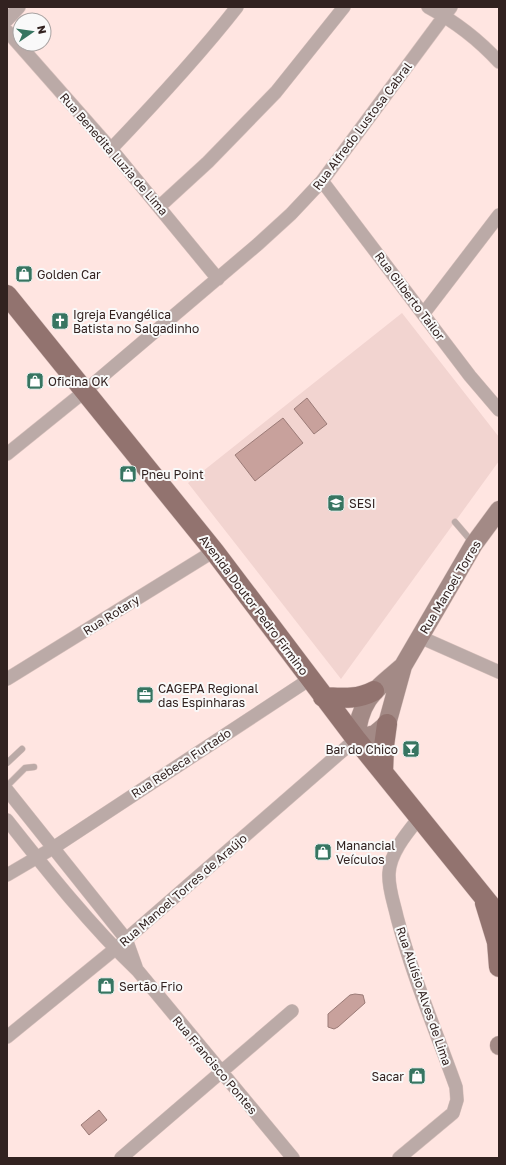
<svg xmlns="http://www.w3.org/2000/svg" width="506" height="1165" viewBox="0 0 506 1165" font-family="'Golos Text',sans-serif">
  <rect width="100%" height="100%" fill="#ffe5e1"/>
  <path fill="#f2d4d0" d="M 402,313 L 499,437 L 499,461 L 341,679 L 188,483 Z"/>
  <path fill="#c8a19c" stroke="#9b7b77" d="M 307,398 L 327,424 L 314,434 L 294,409 Z
    M 283,418 L 303,443 L 255,481 L 235,455 Z
    M 355,994 L 363,995 L 365,1003 L 338,1027 L 334,1029 L 328,1027 L 328,1014 L 350,995 Z
    M 99,1110 L 107,1120 L 89,1135 L 81,1125 Z"/>
  <g fill="none" stroke-linecap="round" stroke-linejoin="round">
    <defs>
      <path id="lane" d="M 455,522 L 473,543
        M 7,763 L 22,749
        M 7,786 L 25,768 L 34,767"/>
      <path id="street" d="M 428,7 C 454,21 479,40 499,62
        M 7,20 L 19,7
        M 7,31 L 111,149 L 218,279
        M 111,149 C 155,103 198,57 237,7
        M 322,181 L 470,376 L 499,410
        M 160,206 L 208,162 L 276,92 L 344,7
        M 424,313 L 499,215
        M 7,454 L 85,391 L 257,245 L 291,214 L 322,181 L 451,7
        M 420,637 L 499,672
        M 7,679 L 214,551
        M 7,790 L 126,939 L 136,967
        M 7,820 C 48,872 90,925 138,971 L 293,1158
        M 7,875 L 53,848 L 310,679
        M 7,1037 L 115,949 L 356,739
        M 121,1158 L 292,1011
        M 399,1158 L 453,1113 L 457,1100 L 456,1087 C 436,1031 412,975 397,917 C 394,903 388,888 389,873 C 390,853 407,833 419,818"/>
      <path id="secondary" d="M 403,666 C 374,691 360,699 356,739 L 375,734 L 387,724 L 403,666 L 474,544 L 499,510
        M 499,1045 L 499,1046"/>
      <path id="primary" d="M 7,295 L 214,551 L 356,739 L 499,916
        M 323,697 C 342,698 357,700 374,691
        M 383,772 L 384,746 L 387,724
        M 485,903 L 497,942 L 499,967"/>
    </defs>
    <use href="#lane" stroke="#dac2be" stroke-width="7"/>
    <use href="#street" stroke="#dac2be" stroke-width="14"/>
    <use href="#secondary" stroke="#dac2be" stroke-width="19"/>
    <use href="#primary" stroke="#dac2be" stroke-width="21"/>
    <use href="#lane" stroke="#bbaaa7" stroke-width="6"/>
    <use href="#street" stroke="#bbaaa7" stroke-width="13"/>
    <use href="#secondary" stroke="#a38a86" stroke-width="18"/>
    <use href="#primary" stroke="#92736f" stroke-width="20"/>
  </g>
  <defs>
    <symbol id="shop-square" viewBox="-11 -11 22 22"><rect x="-9" y="-9" width="18" height="18" rx="4" fill="#377561" stroke="#f9f9f9"/><path d="M-5-2.5h2.3a2.7 3.5 0 0 1 5.4 0H5L5.5 6h-11ZM-1.5-2.5h3a1.5 2.3 0 0 0-3 0Z" fill="#fff"/></symbol>
    <symbol id="church-square" viewBox="-11 -11 22 22"><rect x="-9" y="-9" width="18" height="18" rx="4" fill="#377561" stroke="#f9f9f9"/><path d="M-1.2-6h2.4v3.5h3.3v2.4h-3.3V6h-2.4V-.1h-3.3v-2.4h3.3Z" fill="#fff"/></symbol>
    <symbol id="school-square" viewBox="-11 -11 22 22"><rect x="-9" y="-9" width="18" height="18" rx="4" fill="#377561" stroke="#f9f9f9"/><path d="M0-5L7-2L0 1L-7-2ZM-4 1L0 2.5L4 1V4Q0 6-4 4Z" fill="#fff"/></symbol>
    <symbol id="office-square" viewBox="-11 -11 22 22"><rect x="-9" y="-9" width="18" height="18" rx="4" fill="#377561" stroke="#f9f9f9"/><path d="M-6-3h4V-5.5h4V-3h4V5H-6ZM-1-4.5V-3h2v-1.5ZM-6 0V1H6V0Z" fill="#fff"/></symbol>
    <symbol id="bar-square" viewBox="-11 -11 22 22"><rect x="-9" y="-9" width="18" height="18" rx="4" fill="#377561" stroke="#f9f9f9"/><path d="M-6-5H6L.8 .8V4.5H3.5V6h-7V4.5H-.8V.8Z" fill="#fff"/></symbol>
  </defs>
  <g fill-rule="evenodd">
    <use href="#shop-square" x="14" y="264" width="20" height="20"/>
    <use href="#church-square" x="50" y="311" width="20" height="20"/>
    <use href="#shop-square" x="25" y="371" width="20" height="20"/>
    <use href="#shop-square" x="118" y="464" width="20" height="20"/>
    <use href="#school-square" x="326" y="493" width="20" height="20"/>
    <use href="#office-square" x="135" y="685" width="20" height="20"/>
    <use href="#bar-square" x="401" y="739" width="20" height="20"/>
    <use href="#shop-square" x="313" y="842" width="20" height="20"/>
    <use href="#shop-square" x="96" y="976" width="20" height="20"/>
    <use href="#shop-square" x="407" y="1066" width="20" height="20"/>
  </g>
  <g text-anchor="middle" dominant-baseline="central" stroke-width="4" stroke-linejoin="round" paint-order="stroke">
    <g font-size="12" fill="#322220" stroke="#f9f9f9">
      <text transform="translate(362 126) rotate(-53)">Rua Alfredo Lustosa Cabral</text>
      <text transform="translate(114 154) rotate(49)">Rua Benedita Luzia de Lima</text>
      <text transform="translate(410 296) rotate(53)">Rua Gilberto Tailor</text>
      <text transform="translate(450 587) rotate(-59)">Rua Manoel Torres</text>
      <text transform="translate(254 605) rotate(53)">Avenida Doutor Pedro Firmino</text>
      <text transform="translate(111 615) rotate(-32)">Rua Rotary</text>
      <text transform="translate(181 763) rotate(-33)">Rua Rebeca Furtado</text>
      <text transform="translate(183 890) rotate(-41)">Rua Manoel Torres de Araújo</text>
      <text transform="translate(424 996) rotate(71)">Rua Aluísio Alves de Lima</text>
      <text transform="translate(215 1065) rotate(50)">Rua Francisco Pontes</text>
    </g>
    <g font-size="12" fill="#322220" stroke="#f9f9f9" text-anchor="start">
      <text x="37" y="274">Golden Car</text>
      <text x="73" y="314">Igreja Evangélica<tspan x="73" dy="14">Batista no Salgadinho</tspan></text>
      <text x="48" y="381">Oficina OK</text>
      <text x="141" y="474">Pneu Point</text>
      <text x="349" y="503">SESI</text>
      <text x="158" y="688">CAGEPA Regional<tspan x="158" dy="14">das Espinharas</tspan></text>
      <text x="398" y="749" text-anchor="end">Bar do Chico</text>
      <text x="336" y="845">Manancial<tspan x="336" dy="14">Veículos</tspan></text>
      <text x="119" y="986">Sertão Frio</text>
      <text x="404" y="1076" text-anchor="end">Sacar</text>
    </g>
  </g>
  <rect width="506" height="1165" fill="none" stroke="#322220" stroke-width="16"/>
  <g transform="translate(32 32) rotate(77)"><circle r="19" fill="#f9f9f9" stroke="#a9a3a2"/>
  <path d="M0-3L7 15L0 10L-7 15Z" fill="#377561"/>
  <text y="-6" font-size="11" font-weight="bold" text-anchor="middle" fill="#322220">N</text>
  </g>
</svg>
